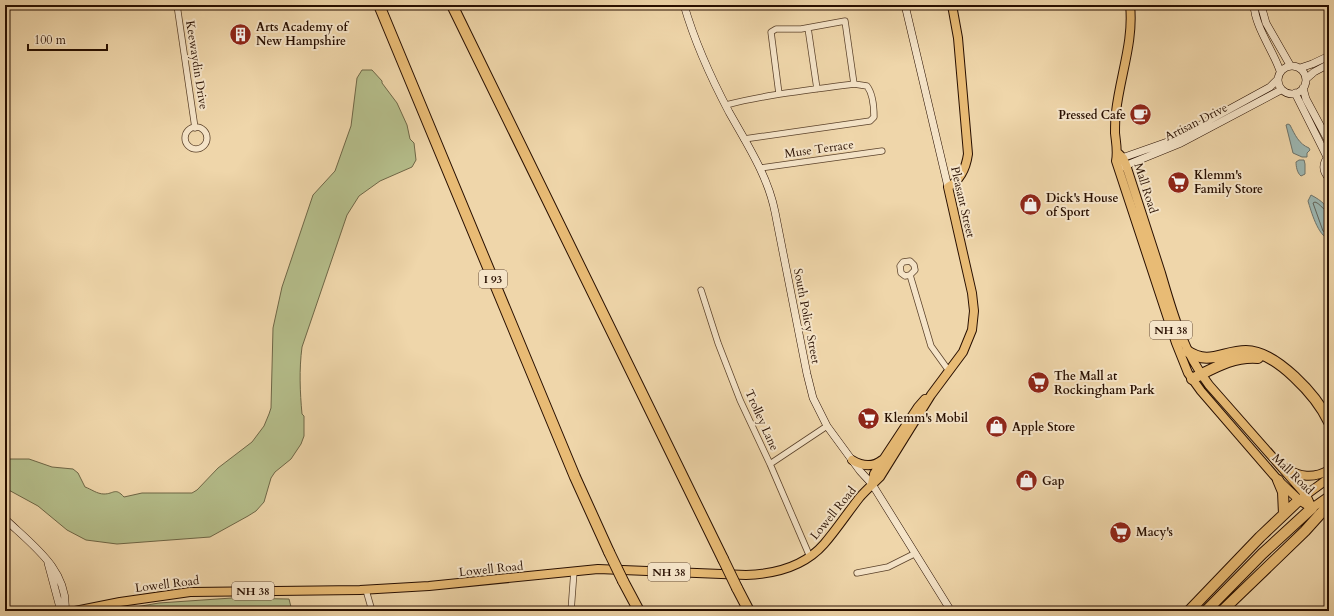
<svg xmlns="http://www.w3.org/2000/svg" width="1334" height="616" viewBox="0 0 1334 616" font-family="Cardo,serif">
  <rect width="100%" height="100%" fill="#efd6aa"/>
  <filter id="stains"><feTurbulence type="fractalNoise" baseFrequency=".005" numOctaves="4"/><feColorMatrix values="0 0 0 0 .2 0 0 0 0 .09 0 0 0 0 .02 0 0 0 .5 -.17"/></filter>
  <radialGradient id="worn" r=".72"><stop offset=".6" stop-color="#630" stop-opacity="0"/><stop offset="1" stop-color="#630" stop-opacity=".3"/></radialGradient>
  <path fill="#b5be8b" stroke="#6e6646" d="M 362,70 L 372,70 L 382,81 L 382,83 L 397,103 L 407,125 L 410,139 L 414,143 L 416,160 L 412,167 L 380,181 L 359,196 L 347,215 L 302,347 C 299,370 300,392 302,414 L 304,416 L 304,436 L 301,444 L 291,459 L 275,472 L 271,478 L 264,502 L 256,511 L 248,516 L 210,537 L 117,544 L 86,540 L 67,530 L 38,506 L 5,488 L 5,458 L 8,459 L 29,459 L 52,467 L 73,469 L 78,473 L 85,487 C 91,489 97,494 104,494 C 114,494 115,487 124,497 L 142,493 L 192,493 L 197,490 L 218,468 L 252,442 L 264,426 L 269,414 L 271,408 L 273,328 L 282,287 L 313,195 L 335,171 L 351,126 L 357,78 Z
    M 232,598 L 289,599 L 292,611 L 112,611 L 159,603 Z"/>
  <path fill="#9db7b2" stroke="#6e746b" d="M 1288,124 L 1290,125 C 1295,135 1299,144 1309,148 L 1310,150 L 1307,153 L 1307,157 L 1302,157 L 1293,153 L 1286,125 Z
    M 1299,160 L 1304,160 L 1305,164 L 1305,174 L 1301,176 C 1297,173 1296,166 1296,162 Z
    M 1311,195 C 1334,207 1329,215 1329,239 C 1318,236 1311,211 1308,201 Z"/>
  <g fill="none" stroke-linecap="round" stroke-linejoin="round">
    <path stroke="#626359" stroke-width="1" d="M 1329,211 C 1323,211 1321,204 1315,202 L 1313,203 L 1323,231 L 1329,234"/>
    <defs>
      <path id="street" d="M 177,5 L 195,128
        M 808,28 L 817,89
        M 726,105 C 768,94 811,90 854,84 L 845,21 L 801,29 L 776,29 L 771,32 L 779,94
        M185 138a11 11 0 1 1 22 0a11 11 0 1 1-22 0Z
        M 744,139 L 870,121 L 874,117 C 874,107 873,94 867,86 L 854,84
        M 760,168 L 882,151
        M 910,275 L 905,276 L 901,273 L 900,266 L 903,262 L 910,261 L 914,265 L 915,270 L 910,275 L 931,346 L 949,371
        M 701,290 L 718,343 L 740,400 L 770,464 L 810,557
        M 770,464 L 827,426
        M 857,573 L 888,567 L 914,554
        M 366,590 L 372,611
        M 571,611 L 574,571"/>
      <path id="secondary" d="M 684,5 C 695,43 711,78 729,112 C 747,144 768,176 775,212 L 807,374 L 813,398 L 827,426 L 860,471 L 872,484 L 951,611
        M 905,5 L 948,187
        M 1254,5 C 1255,27 1273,50 1280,71
        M 1261,5 L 1266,23 L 1290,65
        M1278 80a14 14 0 1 1 28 0a14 14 0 1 1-28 0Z
        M 1300,68 L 1312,64 L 1329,56
        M 1306,79 L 1314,72 L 1329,64
        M 1303,88 L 1306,99 L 1329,142
        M 1295,93 L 1327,157
        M 1329,156 C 1322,163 1322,171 1329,178
        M 1119,159 L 1173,140 L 1270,87 L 1277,80
        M 1122,167 L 1181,143 L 1281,90
        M 5,519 C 31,544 69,570 65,611
        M 48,563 L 59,604 L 63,611"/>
      <path id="primary" d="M 1130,5 C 1134,41 1120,76 1116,112 C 1115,119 1115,126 1115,133 C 1116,143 1118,151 1116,161 L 1176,343 L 1188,373 L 1201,391 L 1278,480 L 1299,500 L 1312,508
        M 1118,153 L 1123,158 L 1126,165 C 1138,201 1149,237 1161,273 C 1173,314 1183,351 1209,385 L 1306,495 L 1312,508
        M 852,460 C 862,466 872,468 882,460
        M 1285,468 C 1300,477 1313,479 1329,470
        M 872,484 L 874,474 L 883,460 L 918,407 L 925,399
        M 1303,497 L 1329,478
        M 1312,508 L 1329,496
        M 75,611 L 120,602 L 190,592 L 360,590 L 429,586 L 598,569 L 746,575 C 776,574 804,567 824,544 C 837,529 848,512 860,497 C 866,490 873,484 880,477 L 931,395 L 963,352 L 972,330 L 974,311 L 972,293 L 948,187 C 961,180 966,168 968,154 L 958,38 L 952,5"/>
      <path id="highway" d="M 379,5 L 575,477 L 609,552
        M 452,5 L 723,559
        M 1187,351 C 1209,366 1223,351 1246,351 C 1276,351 1317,396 1329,422
        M 1192,379 C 1214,368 1233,356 1258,358
        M 1278,480 L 1283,492 L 1284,514
        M 623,581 L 639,611
        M 737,588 L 749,611
        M 1189,611 L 1260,537 L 1299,500
        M 1206,611 L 1262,554 L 1312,508
        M 1222,611 L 1305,531 L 1323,511 L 1329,500"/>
    </defs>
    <use href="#street" stroke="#5a412a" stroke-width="7"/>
    <use href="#secondary" stroke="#280f00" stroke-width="8"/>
    <use href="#primary" stroke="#280f00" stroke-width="10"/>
    <use href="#highway" stroke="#280f00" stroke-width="12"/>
    <use href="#street" stroke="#f5e4c8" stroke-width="5.5"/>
    <use href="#secondary" stroke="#f5e4c8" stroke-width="7"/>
    <use href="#primary" stroke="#e8bb75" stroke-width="8"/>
    <use href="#highway" stroke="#e8bb75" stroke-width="10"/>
    <defs>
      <path id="highway-bridge" d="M 609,552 L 623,581
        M 723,559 L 737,588"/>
    </defs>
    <use href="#highway-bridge" stroke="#280f00" stroke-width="12" stroke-linecap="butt"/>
    <use href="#highway-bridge" stroke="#e8bb75" stroke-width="10"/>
  </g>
  <defs>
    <symbol id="building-disc" viewBox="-11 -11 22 22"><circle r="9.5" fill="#8f2418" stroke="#f5e4c8"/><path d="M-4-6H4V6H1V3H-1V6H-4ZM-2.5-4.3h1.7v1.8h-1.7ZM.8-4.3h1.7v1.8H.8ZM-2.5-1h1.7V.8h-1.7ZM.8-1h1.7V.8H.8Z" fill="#fff"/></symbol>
    <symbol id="cafe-disc" viewBox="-11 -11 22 22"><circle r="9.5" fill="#8f2418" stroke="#f5e4c8"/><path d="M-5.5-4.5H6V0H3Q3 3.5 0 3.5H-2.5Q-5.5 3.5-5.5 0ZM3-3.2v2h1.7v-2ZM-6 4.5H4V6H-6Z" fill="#fff"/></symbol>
    <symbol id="supermarket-disc" viewBox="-11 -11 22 22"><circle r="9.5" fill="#8f2418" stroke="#f5e4c8"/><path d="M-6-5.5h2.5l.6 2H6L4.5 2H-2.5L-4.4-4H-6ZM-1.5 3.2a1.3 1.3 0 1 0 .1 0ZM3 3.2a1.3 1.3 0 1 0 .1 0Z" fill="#fff"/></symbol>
    <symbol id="shop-disc" viewBox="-11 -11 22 22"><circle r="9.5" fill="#8f2418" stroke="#f5e4c8"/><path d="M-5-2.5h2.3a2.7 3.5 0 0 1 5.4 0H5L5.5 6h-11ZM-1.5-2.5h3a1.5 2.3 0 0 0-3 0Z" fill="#fff"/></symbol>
  </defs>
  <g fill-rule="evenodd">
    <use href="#building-disc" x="228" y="22" width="25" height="25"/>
    <use href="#cafe-disc" x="1128" y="102" width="25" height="25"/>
    <use href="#supermarket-disc" x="1166" y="170" width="25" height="25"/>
    <use href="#shop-disc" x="1018" y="192" width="25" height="25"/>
    <use href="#supermarket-disc" x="1026" y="370" width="25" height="25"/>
    <use href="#supermarket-disc" x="856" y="406" width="25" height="25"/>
    <use href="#shop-disc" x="984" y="414" width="25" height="25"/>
    <use href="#shop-disc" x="1014" y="468" width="25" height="25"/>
    <use href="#supermarket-disc" x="1108" y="520" width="25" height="25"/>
  </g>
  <g text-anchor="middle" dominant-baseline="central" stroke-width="4" stroke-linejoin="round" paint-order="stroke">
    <g fill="#f5e4c8" stroke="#664f3c" stroke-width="1">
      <rect x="479" y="270" width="28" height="18" rx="3"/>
      <rect x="1150" y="321" width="42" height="18" rx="3"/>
      <rect x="648" y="563" width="42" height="18" rx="3"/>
      <rect x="232" y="582" width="42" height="18" rx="3"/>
    </g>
    <g font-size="11" font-weight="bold" fill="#280f00">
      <text x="493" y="279">I 93</text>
      <text x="1171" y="330">NH 38</text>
      <text x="669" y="572">NH 38</text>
      <text x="253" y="591">NH 38</text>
    </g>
    <g font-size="12" font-weight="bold" fill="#280f00" stroke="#f5e4c8" text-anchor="start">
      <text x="256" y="27">Arts Academy of<tspan x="256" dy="14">New Hampshire</tspan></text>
      <text x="1126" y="115" text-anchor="end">Pressed Cafe</text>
      <text x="1194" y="175">Klemm's<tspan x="1194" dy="14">Family Store</tspan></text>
      <text x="1046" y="198">Dick's House<tspan x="1046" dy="14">of Sport</tspan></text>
      <text x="1054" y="376">The Mall at<tspan x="1054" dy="14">Rockingham Park</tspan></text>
      <text x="884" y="418">Klemm's Mobil</text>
      <text x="1012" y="427">Apple Store</text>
      <text x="1042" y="481">Gap</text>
      <text x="1136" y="532">Macy's</text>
    </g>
    <g font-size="12" fill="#280f00" stroke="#f5e4c8">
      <text transform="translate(197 65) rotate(81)">Keewaydin Drive</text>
      <text transform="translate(1196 122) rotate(-27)">Artisan Drive</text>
      <text transform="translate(819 149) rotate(-8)">Muse Terrace</text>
      <text transform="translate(1146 188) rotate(72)">Mall Road</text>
      <text transform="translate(963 202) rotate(77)">Pleasant Street</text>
      <text transform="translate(807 316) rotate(79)">South Policy Street</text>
      <text transform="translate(762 420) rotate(66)">Trolley Lane</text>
      <text transform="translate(1293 474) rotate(44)">Mall Road</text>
      <text transform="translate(833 513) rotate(-51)">Lowell Road</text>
      <text transform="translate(491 569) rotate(-6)">Lowell Road</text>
      <text transform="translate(167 584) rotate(-7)">Lowell Road</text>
    </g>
  </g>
  <rect width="1334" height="616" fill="none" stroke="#efd6aa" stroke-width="20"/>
  <rect x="6" y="6" width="1322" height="604" fill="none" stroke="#280f00" stroke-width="2"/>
  <rect x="10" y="10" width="1314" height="596" fill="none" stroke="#280f00"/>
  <path d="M28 44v6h79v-6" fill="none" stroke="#280f00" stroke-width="2"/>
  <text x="34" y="44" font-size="12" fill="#280f00" stroke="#f5e4c8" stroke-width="3" paint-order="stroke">100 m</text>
  <rect width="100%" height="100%" filter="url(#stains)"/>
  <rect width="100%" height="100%" fill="url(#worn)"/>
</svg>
